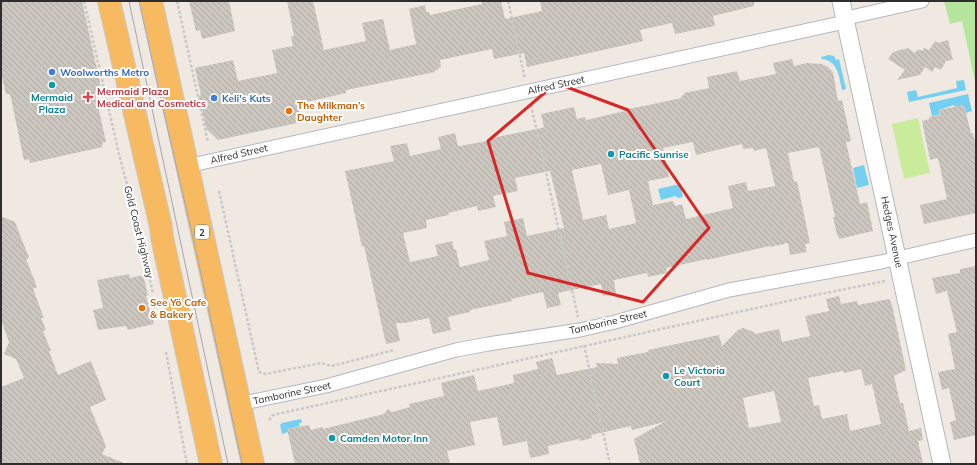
<svg xmlns="http://www.w3.org/2000/svg" width="977" height="465" viewBox="0 0 977 465" font-family="Mulish,sans-serif">
  <defs>
    <pattern id="building-back-hatch" width="6" height="6" patternUnits="userSpaceOnUse"><rect width="6" height="6" fill="#cbc7bf"/><path d="M-1 5l2 2M0 0l6 6M5-1l2 2" fill="none" stroke="#afaba4"/></pattern>
  </defs>
  <rect width="100%" height="100%" fill="#efe9e1"/>
  <path fill="#b6e59e" d="M 944,1 L 976,1 L 976,86 L 962,21 L 950,24 Z"/>
  <path fill="#c9ec9a" d="M 918,118 L 930,173 L 904,179 L 892,124 Z"/>
  <path fill="#75cff0" d="M 829,55 L 834,56 L 836,60 L 839,59 L 846,89 L 842,90 C 839,76 838,61 822,59 L 821,57 Z
    M 964,80 L 966,90 L 909,102 L 907,92 L 916,90 L 918,97 L 957,88 L 956,81 Z
    M 968,94 L 972,111 L 966,113 L 964,105 L 955,107 L 954,105 L 939,110 L 939,115 L 932,116 L 929,103 Z
    M 864,165 L 869,185 L 857,188 L 853,168 Z
    M 680,184 L 683,197 L 678,198 L 675,196 L 661,200 L 658,189 Z
    M 301,419 L 302,423 L 299,423 L 300,426 L 288,429 L 288,432 L 282,434 L 280,425 L 282,423 Z"/>
  <path fill="url(#building-back-hatch)" fill-rule="evenodd" d="M 1,1 L 82,1 L 102,92 L 95,93 L 106,142 L 102,143 L 103,147 L 30,163 L 29,159 L 24,160 L 10,94 L 6,94 L 1,73 Z
    M 189,1 L 229,1 L 235,31 L 202,39 L 200,30 L 196,31 Z
    M 287,1 L 313,1 L 324,50 L 366,41 L 362,23 L 383,19 L 390,50 L 416,44 L 409,9 L 425,5 L 426,12 L 429,12 L 430,15 L 482,4 L 482,1 L 501,1 L 505,19 L 542,11 L 540,2 L 547,1 L 754,1 L 754,6 L 713,16 L 715,26 L 675,34 L 672,23 L 640,30 L 643,41 L 527,67 L 524,53 L 494,59 L 492,49 L 440,60 L 441,67 L 438,68 L 438,70 L 435,70 L 435,72 L 346,90 L 346,93 L 298,104 L 302,122 L 218,140 L 206,128 L 199,96 L 201,95 L 195,68 L 233,60 L 238,81 L 277,73 L 272,50 L 293,46 L 291,36 L 294,36 Z
    M 948,40 L 953,60 L 946,61 L 941,70 L 935,67 L 932,72 L 925,67 L 920,75 L 897,80 L 905,70 L 888,59 L 893,52 L 908,48 L 915,53 L 918,49 L 922,51 L 924,48 L 929,50 L 935,41 L 938,43 Z
    M 792,59 L 794,66 L 807,63 L 821,64 L 827,66 L 833,72 L 838,101 L 842,100 L 851,141 L 846,142 L 860,204 L 867,202 L 873,231 L 839,239 L 838,235 L 837,235 L 833,217 L 835,217 L 819,147 L 788,153 L 794,182 L 797,181 L 810,243 L 805,244 L 807,252 L 790,255 L 788,243 L 770,247 L 770,246 L 707,260 L 707,259 L 666,268 L 667,273 L 648,277 L 647,273 L 614,280 L 616,294 L 603,296 L 601,284 L 558,293 L 561,305 L 547,308 L 543,292 L 511,299 L 512,301 L 470,310 L 470,312 L 448,317 L 451,330 L 433,334 L 429,318 L 405,323 L 396,323 L 400,341 L 386,344 L 364,246 L 362,247 L 345,171 L 394,161 L 390,146 L 407,143 L 410,156 L 441,149 L 438,137 L 455,133 L 458,146 L 460,146 L 492,140 L 492,138 L 541,128 L 544,127 L 541,114 L 574,107 L 577,119 L 585,117 L 586,120 L 625,111 L 624,110 L 682,98 L 681,96 L 684,95 L 684,93 L 709,88 L 707,77 L 737,71 L 740,81 L 776,74 L 773,63 ZM 693,142 L 696,155 L 742,144 L 743,149 L 753,148 L 754,151 L 766,148 L 775,186 L 748,191 L 746,182 L 728,186 L 733,208 L 686,219 L 682,204 L 675,206 L 673,201 L 653,205 L 648,181 L 669,177 L 663,148 ZM 601,164 L 608,195 L 629,190 L 636,223 L 609,229 L 606,215 L 583,220 L 572,170 ZM 550,171 L 564,228 L 527,236 L 523,218 L 504,222 L 507,236 L 484,241 L 489,260 L 460,267 L 456,249 L 454,250 L 452,241 L 435,245 L 438,256 L 410,262 L 403,233 L 427,228 L 426,220 L 449,215 L 448,213 L 477,206 L 478,211 L 496,207 L 493,196 L 518,191 L 515,178 Z
    M 964,105 L 971,133 L 973,133 L 976,146 L 976,213 L 924,224 L 920,205 L 947,199 L 938,158 L 930,160 L 922,121 L 930,119 L 929,117 L 940,115 L 939,110 Z
    M 1,216 L 15,222 L 29,258 L 26,259 L 37,287 L 33,289 L 44,318 L 41,318 L 46,330 L 43,331 L 51,351 L 49,351 L 58,375 L 91,361 L 106,400 L 90,407 L 106,446 L 102,454 L 126,464 L 1,464 L 1,387 L 24,378 L 16,359 L 4,354 L 9,342 L 1,320 Z
    M 976,266 L 976,435 L 954,440 L 950,422 L 956,420 L 949,388 L 942,390 L 938,372 L 955,369 L 948,334 L 957,332 L 947,291 L 936,294 L 932,278 L 960,273 L 960,269 Z
    M 129,274 L 130,278 L 143,275 L 148,295 L 146,296 L 154,324 L 128,330 L 126,326 L 98,330 L 93,310 L 103,308 L 97,280 Z
    M 839,296 L 841,304 L 857,301 L 858,305 L 889,299 L 892,305 L 906,370 L 894,376 L 900,403 L 903,403 L 909,431 L 921,428 L 923,440 L 918,441 L 923,464 L 640,464 L 634,439 L 664,422 L 632,430 L 631,426 L 591,435 L 592,438 L 580,441 L 579,439 L 548,446 L 549,454 L 530,458 L 527,441 L 503,446 L 497,417 L 470,422 L 475,445 L 447,451 L 450,464 L 295,464 L 287,429 L 309,425 L 311,430 L 323,427 L 323,429 L 384,414 L 388,409 L 392,412 L 410,407 L 409,404 L 444,396 L 441,383 L 474,375 L 478,391 L 514,383 L 513,375 L 538,369 L 536,362 L 552,358 L 557,375 L 597,367 L 596,363 L 618,364 L 617,358 L 648,352 L 648,350 L 719,335 L 722,346 L 738,330 L 743,328 L 752,331 L 755,334 L 779,329 L 782,342 L 810,336 L 805,316 L 829,311 L 826,299 ZM 861,369 L 865,386 L 872,384 L 881,424 L 850,431 L 847,414 L 822,419 L 819,405 L 814,406 L 808,378 L 843,371 L 844,373 ZM 774,391 L 781,422 L 749,428 L 743,398 Z"/>
  <g fill="none" stroke-linecap="round" stroke-linejoin="round">
    <defs>
      <path id="minor" d="M 187,166 L 845,22 L 851,17 L 922,1
        M 239,404 L 326,386 L 456,350 L 488,344 L 580,330 L 615,322 L 729,290 L 881,262 L 976,240"/>
      <path id="tertiary" d="M 841,1 L 942,464"/>
      <path id="trunk" d="M 109,1 L 161,227 L 162,237 L 211,464
        M 151,1 L 253,464"/>
    </defs>
    <use href="#minor" stroke="#b4b7c1" stroke-width="15"/>
    <use href="#tertiary" stroke="#b4b7c1" stroke-width="19"/>
    <use href="#trunk" stroke="#c9c9c9" stroke-width="24"/>
    <path stroke="#c9c9c9" stroke-width="2.5" stroke-dasharray="3 2" stroke-linecap="butt" d="M 84,1 L 119,154 L 142,241
      M 177,1 L 208,142
      M 508,1 L 525,79
      M 531,105 L 578,317
      M 219,191 L 259,372 L 266,374 L 321,363 L 332,366 L 394,350
      M 146,260 L 153,294
      M 584,345 L 610,464
      M 166,352 L 187,464
      M 269,420 L 273,415 L 806,297 L 885,281"/>
    <use href="#minor" stroke="#fff" stroke-width="13"/>
    <use href="#tertiary" stroke="#fff" stroke-width="17"/>
    <use href="#trunk" stroke="#f8ba60" stroke-width="22"/>
    <path stroke="#a3a6b8" stroke-width="1" d="M 129,1 L 228,464
      M 139,1 L 162,105 L 195,246 L 242,464"/>
  </g>
  <path fill="none" stroke="#d62828" stroke-width="3" stroke-linejoin="round" d="M 556,83 L 628,110 L 709,228 L 643,302 L 528,273 L 488,141 Z"/>
  <g fill="#3f7fe0" stroke="#fff" stroke-width="1.5">
    <circle cx="52" cy="72" r="4"/>
    <circle cx="214" cy="98" r="4"/>
  </g>
  <g fill="#0f9aa8" stroke="#fff" stroke-width="1.5">
    <circle cx="52" cy="85" r="4"/>
    <circle cx="611" cy="154" r="4"/>
    <circle cx="666" cy="376" r="4"/>
    <circle cx="332" cy="438" r="4"/>
  </g>
  <path fill="#e0444e" stroke="#fff" stroke-width="1.5" d="M86 91h4v4h4v4h-4v4h-4v-4h-4v-4h4z"/>
  <g fill="#e8710a" stroke="#fff" stroke-width="1.5">
    <circle cx="289" cy="111" r="4"/>
    <circle cx="142" cy="308" r="4"/>
  </g>
  <g text-anchor="middle" dominant-baseline="central" stroke-width="4" stroke-linejoin="round" paint-order="stroke">
    <rect fill="#fff" stroke="#6d6d6d" stroke-width="1" x="195" y="225" width="14" height="14" rx="3"/>
    <g font-size="9" font-weight="bold" fill="#2e2e2e">
      <text x="202" y="232">2</text>
    </g>
    <g font-size="10" font-weight="bold" fill="#366cbe" stroke="#fff" text-anchor="start">
      <text x="60" y="72">Woolworths Metro</text>
      <text x="222" y="98">Keli's Kuts</text>
    </g>
    <g font-size="10" fill="#2e2e2e" stroke="#fff">
      <text transform="translate(556 85) rotate(-12)">Alfred Street</text>
      <text transform="translate(239 154) rotate(-13)">Alfred Street</text>
      <text transform="translate(139 232) rotate(76)">Gold Coast Highway</text>
      <text transform="translate(892 232) rotate(78)">Hedges Avenue</text>
      <text transform="translate(608 322) rotate(-13)">Tamborine Street</text>
      <text transform="translate(292 393) rotate(-12)">Tamborine Street</text>
    </g>
    <g font-size="10" font-weight="bold" fill="#be3a42" stroke="#fff" text-anchor="start">
      <text x="97" y="91">Mermaid Plaza<tspan x="97" dy="12">Medical and Cosmetics</tspan></text>
    </g>
    <g font-size="10" font-weight="bold" fill="#0d838f" stroke="#fff" text-anchor="start">
      <text x="52" y="97" text-anchor="middle">Mermaid<tspan x="52" dy="12">Plaza</tspan></text>
      <text x="619" y="154">Pacific Sunrise</text>
      <text x="674" y="370">Le Victoria<tspan x="674" dy="12">Court</tspan></text>
      <text x="340" y="438">Camden Motor Inn</text>
    </g>
    <g font-size="10" font-weight="bold" fill="#c56008" stroke="#fff" text-anchor="start">
      <text x="297" y="105">The Milkman’s<tspan x="297" dy="12">Daughter</tspan></text>
      <text x="150" y="302">See Yö Cafe<tspan x="150" dy="12">&amp; Bakery</tspan></text>
    </g>
  </g>
  <rect width="977" height="465" fill="none" stroke="#2e2e2e" stroke-width="4"/>
</svg>
